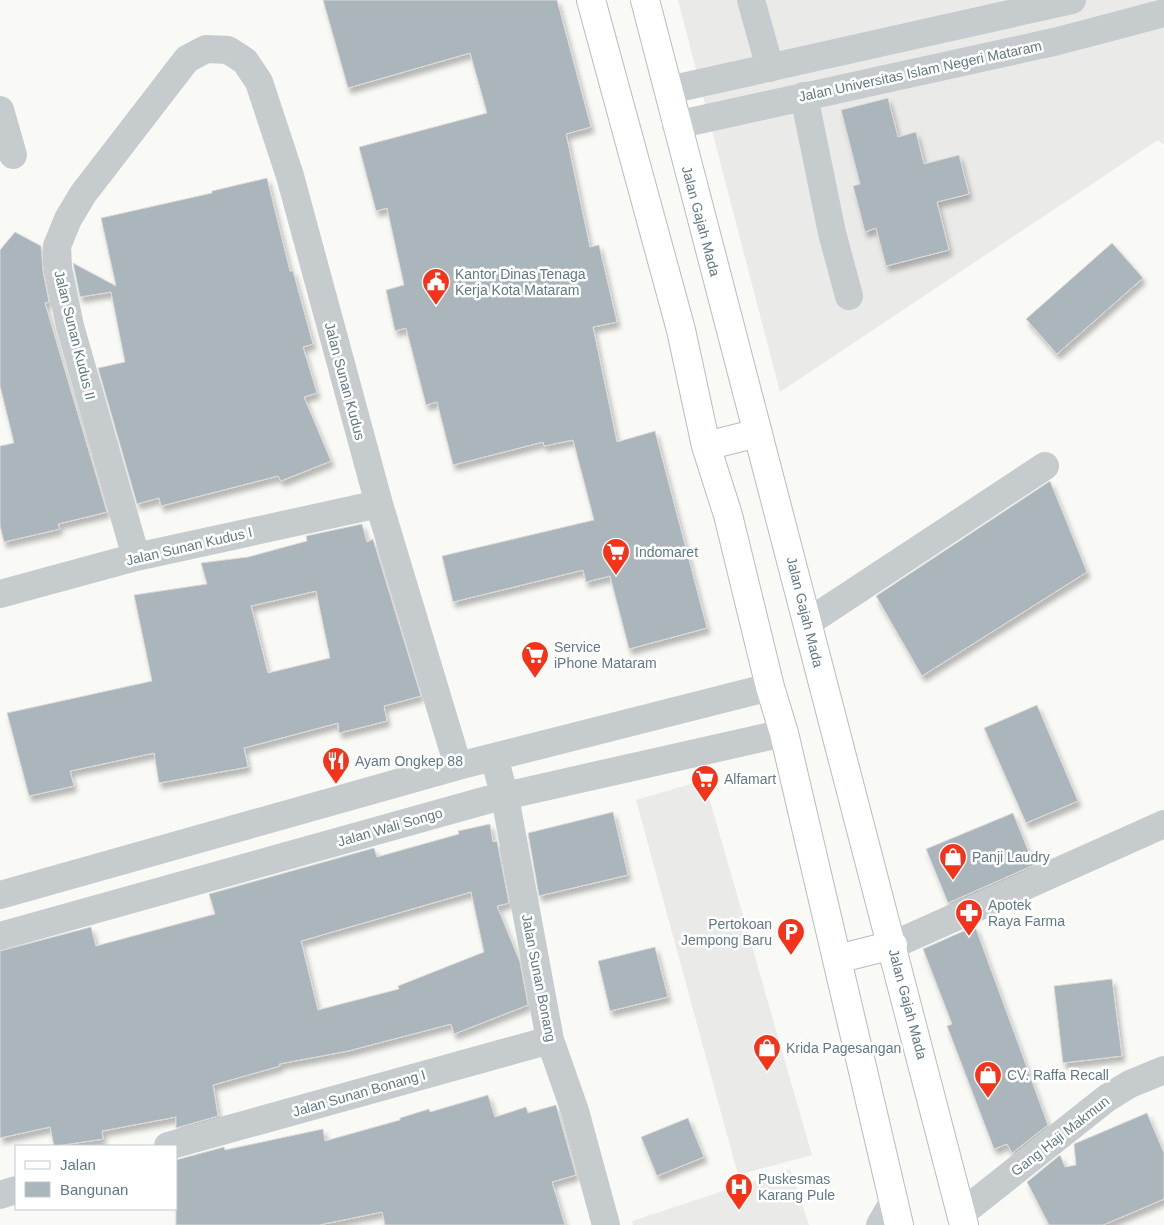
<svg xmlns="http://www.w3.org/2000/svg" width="1164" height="1225" viewBox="0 0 1164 1225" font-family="Helvetica,sans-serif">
  <defs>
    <filter id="shadow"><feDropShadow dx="3" dy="5.5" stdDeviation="2.5" flood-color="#0004"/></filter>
  </defs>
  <rect width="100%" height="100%" fill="#f9f9f6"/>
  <path fill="#eaeae9" d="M 678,0 L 1164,0 L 1164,145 L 1158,140 L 780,392 Z
    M 704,780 L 812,1155 L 738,1175 L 636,800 Z
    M 790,1169 L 809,1225 L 633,1225 L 632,1221 Z"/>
  <path fill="#aab6bb" stroke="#dbdad8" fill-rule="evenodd" filter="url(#shadow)" d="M 323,0 L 557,0 L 591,127 L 566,134 L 590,247 L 599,245 L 617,322 L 593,327 L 617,442 L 655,431 L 707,628 L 629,649 L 610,576 L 586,582 L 583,570 L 453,602 L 442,556 L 594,520 L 573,440 L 544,446 L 543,442 L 453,465 L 437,402 L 426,405 L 406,328 L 395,331 L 386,290 L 404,285 L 387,208 L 376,211 L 359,147 L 487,113 L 470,53 L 348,88 Z
    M 888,98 L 898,137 L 916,132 L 924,164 L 959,155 L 969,194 L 937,202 L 949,250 L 886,266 L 876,228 L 865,232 L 853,186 L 860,184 L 841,110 Z
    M 267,178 L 290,271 L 293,271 L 313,344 L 303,347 L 317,393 L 304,397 L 331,461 L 281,481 L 278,476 L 161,506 L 159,498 L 137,504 L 98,368 L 125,362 L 111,292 L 80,297 L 73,263 L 116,286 L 101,218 L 212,193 L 212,191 Z
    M 15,232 L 41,246 L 43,271 L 49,302 L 45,303 L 107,512 L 58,524 L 60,529 L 4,542 L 0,526 L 0,446 L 14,443 L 0,386 L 0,250 Z
    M 1112,243 L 1143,278 L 1057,354 L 1026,319 Z
    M 1050,481 L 1087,572 L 922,676 L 876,596 Z
    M 362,524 L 367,542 L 373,539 L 421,696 L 384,706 L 387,721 L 339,733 L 338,723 L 244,748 L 248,767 L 159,783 L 154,753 L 70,771 L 74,786 L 29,796 L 7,713 L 152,681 L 134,595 L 207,584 L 201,563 L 248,557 L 307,541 L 306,536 ZM 316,591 L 330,658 L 268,673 L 251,606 Z
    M 1037,705 L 1078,801 L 1026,823 L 984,728 Z
    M 613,812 L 628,875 L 539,896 L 528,833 Z
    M 1013,813 L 1034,865 L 948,903 L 926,849 Z
    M 490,824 L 493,842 L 497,841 L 509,903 L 497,906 L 520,962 L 528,1005 L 454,1034 L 451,1024 L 348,1051 L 279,1064 L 280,1066 L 213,1085 L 218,1116 L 176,1128 L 176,1117 L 102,1131 L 103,1139 L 56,1146 L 54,1146 L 50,1127 L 0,1138 L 0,951 L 91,927 L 96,946 L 215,914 L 209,894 L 374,848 L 377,857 L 459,834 L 458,831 ZM 471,892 L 484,952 L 398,986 L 399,989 L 318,1010 L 301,941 Z
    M 975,926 L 1048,1125 L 1012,1153 L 1007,1144 L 994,1149 L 947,1026 L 952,1024 L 923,949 Z
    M 655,947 L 668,997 L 610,1011 L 598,961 Z
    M 1112,979 L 1122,1056 L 1063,1063 L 1054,986 Z
    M 488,1095 L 495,1117 L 526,1107 L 528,1113 L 556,1105 L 576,1175 L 552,1182 L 565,1225 L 385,1225 L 382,1212 L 319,1225 L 176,1225 L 176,1160 L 224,1147 L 225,1150 L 323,1129 L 325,1141 L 400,1120 L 400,1118 L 429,1109 L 430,1112 Z
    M 1147,1113 L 1164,1153 L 1164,1199 L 1103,1225 L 1049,1225 L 1027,1182 L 1060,1155 L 1065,1167 L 1076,1165 L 1074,1144 Z
    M 688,1118 L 704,1157 L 657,1176 L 641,1137 Z"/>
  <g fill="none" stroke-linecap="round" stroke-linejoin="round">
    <defs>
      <path id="major" d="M 591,0 L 681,330 L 706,446 L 728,515 L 770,687 L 784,733 L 899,1225
        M 645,0 L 964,1225
        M 706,446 L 758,433
        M 837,959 L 893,945"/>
    </defs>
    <use href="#major" stroke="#b6bdc0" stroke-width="30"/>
    <path stroke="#c6cbce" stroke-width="28" d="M 751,0 L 770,68
      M 669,90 L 1072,0
      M 804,96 L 832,233 L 849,296
      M 0,110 L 13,155
      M 676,125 L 1058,41 L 1164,13
      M 136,557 L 70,326 L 58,268 L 57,246 L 68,219 L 83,194 L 187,59 L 206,49 L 228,50 L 245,61 L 259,82 L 290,176 L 379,504 L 458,766
      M 0,594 L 136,557 L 379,504
      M 807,623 L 1045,466
      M 494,757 L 505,797 L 550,1040 L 575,1111 L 606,1225
      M 0,895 L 458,766 L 770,687
      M 0,936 L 487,800 L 784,733
      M 893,945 L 1164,824
      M 168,1146 L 550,1040
      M 0,1195 L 16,1190
      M 962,1213 L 1107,1098 L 1130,1084 L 1164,1070
      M 880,1225 L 894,1201"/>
    <use href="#major" stroke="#fff" stroke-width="28"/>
  </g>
  <defs>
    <symbol id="civic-pin" viewBox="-11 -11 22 30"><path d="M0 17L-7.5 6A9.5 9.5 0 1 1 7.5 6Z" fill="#f3341b" stroke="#fff"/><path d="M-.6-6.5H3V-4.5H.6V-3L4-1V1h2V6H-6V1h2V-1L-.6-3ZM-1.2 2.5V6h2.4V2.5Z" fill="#fff"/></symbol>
    <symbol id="supermarket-pin" viewBox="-11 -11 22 30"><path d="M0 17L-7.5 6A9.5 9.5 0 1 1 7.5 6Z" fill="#f3341b" stroke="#fff"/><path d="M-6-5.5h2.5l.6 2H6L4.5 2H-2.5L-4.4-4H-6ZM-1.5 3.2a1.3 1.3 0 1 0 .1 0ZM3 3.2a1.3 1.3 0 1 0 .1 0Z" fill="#fff"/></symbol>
    <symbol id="restaurant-pin" viewBox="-11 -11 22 30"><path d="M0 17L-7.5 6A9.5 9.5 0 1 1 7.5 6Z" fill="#f3341b" stroke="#fff"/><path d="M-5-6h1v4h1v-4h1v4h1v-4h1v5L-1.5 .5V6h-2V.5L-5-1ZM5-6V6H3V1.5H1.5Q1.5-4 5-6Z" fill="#fff"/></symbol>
    <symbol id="shop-pin" viewBox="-11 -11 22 30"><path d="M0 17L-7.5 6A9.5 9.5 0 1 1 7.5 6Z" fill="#f3341b" stroke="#fff"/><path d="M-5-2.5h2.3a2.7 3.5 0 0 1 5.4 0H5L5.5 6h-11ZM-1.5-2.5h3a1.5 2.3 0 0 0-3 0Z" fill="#fff"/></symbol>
    <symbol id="pharmacy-pin" viewBox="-11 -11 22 30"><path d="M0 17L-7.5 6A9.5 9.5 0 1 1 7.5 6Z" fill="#f3341b" stroke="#fff"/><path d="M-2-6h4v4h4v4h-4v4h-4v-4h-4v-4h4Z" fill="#fff"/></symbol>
    <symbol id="parking-pin" viewBox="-11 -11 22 30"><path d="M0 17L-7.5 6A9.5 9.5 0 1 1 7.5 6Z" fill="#f3341b" stroke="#fff"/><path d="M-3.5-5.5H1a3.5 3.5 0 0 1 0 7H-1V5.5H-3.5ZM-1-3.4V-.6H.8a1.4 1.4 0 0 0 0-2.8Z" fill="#fff"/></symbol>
    <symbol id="hospital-pin" viewBox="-11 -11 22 30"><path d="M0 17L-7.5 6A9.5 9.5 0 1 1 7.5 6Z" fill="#f3341b" stroke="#fff"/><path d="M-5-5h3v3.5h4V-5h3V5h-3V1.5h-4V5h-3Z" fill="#fff"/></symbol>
  </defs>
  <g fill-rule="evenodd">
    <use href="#civic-pin" x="420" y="266" width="32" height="43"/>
    <use href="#supermarket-pin" x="600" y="536" width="32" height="43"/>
    <use href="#supermarket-pin" x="519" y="639" width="32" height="43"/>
    <use href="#restaurant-pin" x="320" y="745" width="32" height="43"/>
    <use href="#supermarket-pin" x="689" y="763" width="32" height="43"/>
    <use href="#shop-pin" x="937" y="841" width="32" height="43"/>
    <use href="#pharmacy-pin" x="953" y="897" width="32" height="43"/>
    <use href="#parking-pin" x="775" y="916" width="32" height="43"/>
    <use href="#shop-pin" x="751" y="1032" width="32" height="43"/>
    <use href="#shop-pin" x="972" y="1059" width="32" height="43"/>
    <use href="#hospital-pin" x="723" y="1171" width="32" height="43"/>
  </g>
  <g text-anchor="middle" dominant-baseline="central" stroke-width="5" stroke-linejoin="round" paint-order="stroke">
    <g font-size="14" fill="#617984" stroke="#fff">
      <text transform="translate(920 71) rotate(-12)">Jalan Universitas Islam Negeri Mataram</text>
      <text transform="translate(701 221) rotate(75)">Jalan Gajah Mada</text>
      <text transform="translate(75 335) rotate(76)">Jalan Sunan Kudus II</text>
      <text transform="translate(345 381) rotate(75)">Jalan Sunan Kudus</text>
      <text transform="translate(189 546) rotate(-13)">Jalan Sunan Kudus I</text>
      <text transform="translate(805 612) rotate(76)">Jalan Gajah Mada</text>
      <text transform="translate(390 827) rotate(-16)">Jalan Wali Songo</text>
      <text transform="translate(539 978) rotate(79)">Jalan Sunan Bonang</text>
      <text transform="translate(908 1004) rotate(75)">Jalan Gajah Mada</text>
      <text transform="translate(359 1093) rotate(-16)">Jalan Sunan Bonang I</text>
      <text transform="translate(1060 1136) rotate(-38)">Gang Haji Makmun</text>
    </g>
    <g font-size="14" fill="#617984" stroke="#fff" text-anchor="start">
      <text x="455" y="274">Kantor Dinas Tenaga<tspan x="455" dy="16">Kerja Kota Mataram</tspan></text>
      <text x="635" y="552">Indomaret</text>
      <text x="554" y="647">Service<tspan x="554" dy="16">iPhone Mataram</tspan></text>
      <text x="355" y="761">Ayam Ongkep 88</text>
      <text x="724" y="779">Alfamart</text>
      <text x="972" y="857">Panji Laudry</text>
      <text x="988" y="905">Apotek<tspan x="988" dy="16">Raya Farma</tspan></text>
      <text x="772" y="924" text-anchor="end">Pertokoan<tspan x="772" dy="16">Jempong Baru</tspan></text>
      <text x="786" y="1048">Krida Pagesangan</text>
      <text x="1007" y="1075">CV. Raffa Recall</text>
      <text x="758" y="1179">Puskesmas<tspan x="758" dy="16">Karang Pule</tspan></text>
    </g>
  </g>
  <rect x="15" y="1145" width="162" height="65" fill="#ffffff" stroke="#c0c9ce"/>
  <rect x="25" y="1161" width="25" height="8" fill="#ffffff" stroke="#c0c9ce"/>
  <text x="60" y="1170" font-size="15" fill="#617984">Jalan</text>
  <rect x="25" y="1182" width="25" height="15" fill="#aab6bb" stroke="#c0c9ce"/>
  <text x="60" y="1195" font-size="15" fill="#617984">Bangunan</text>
</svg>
